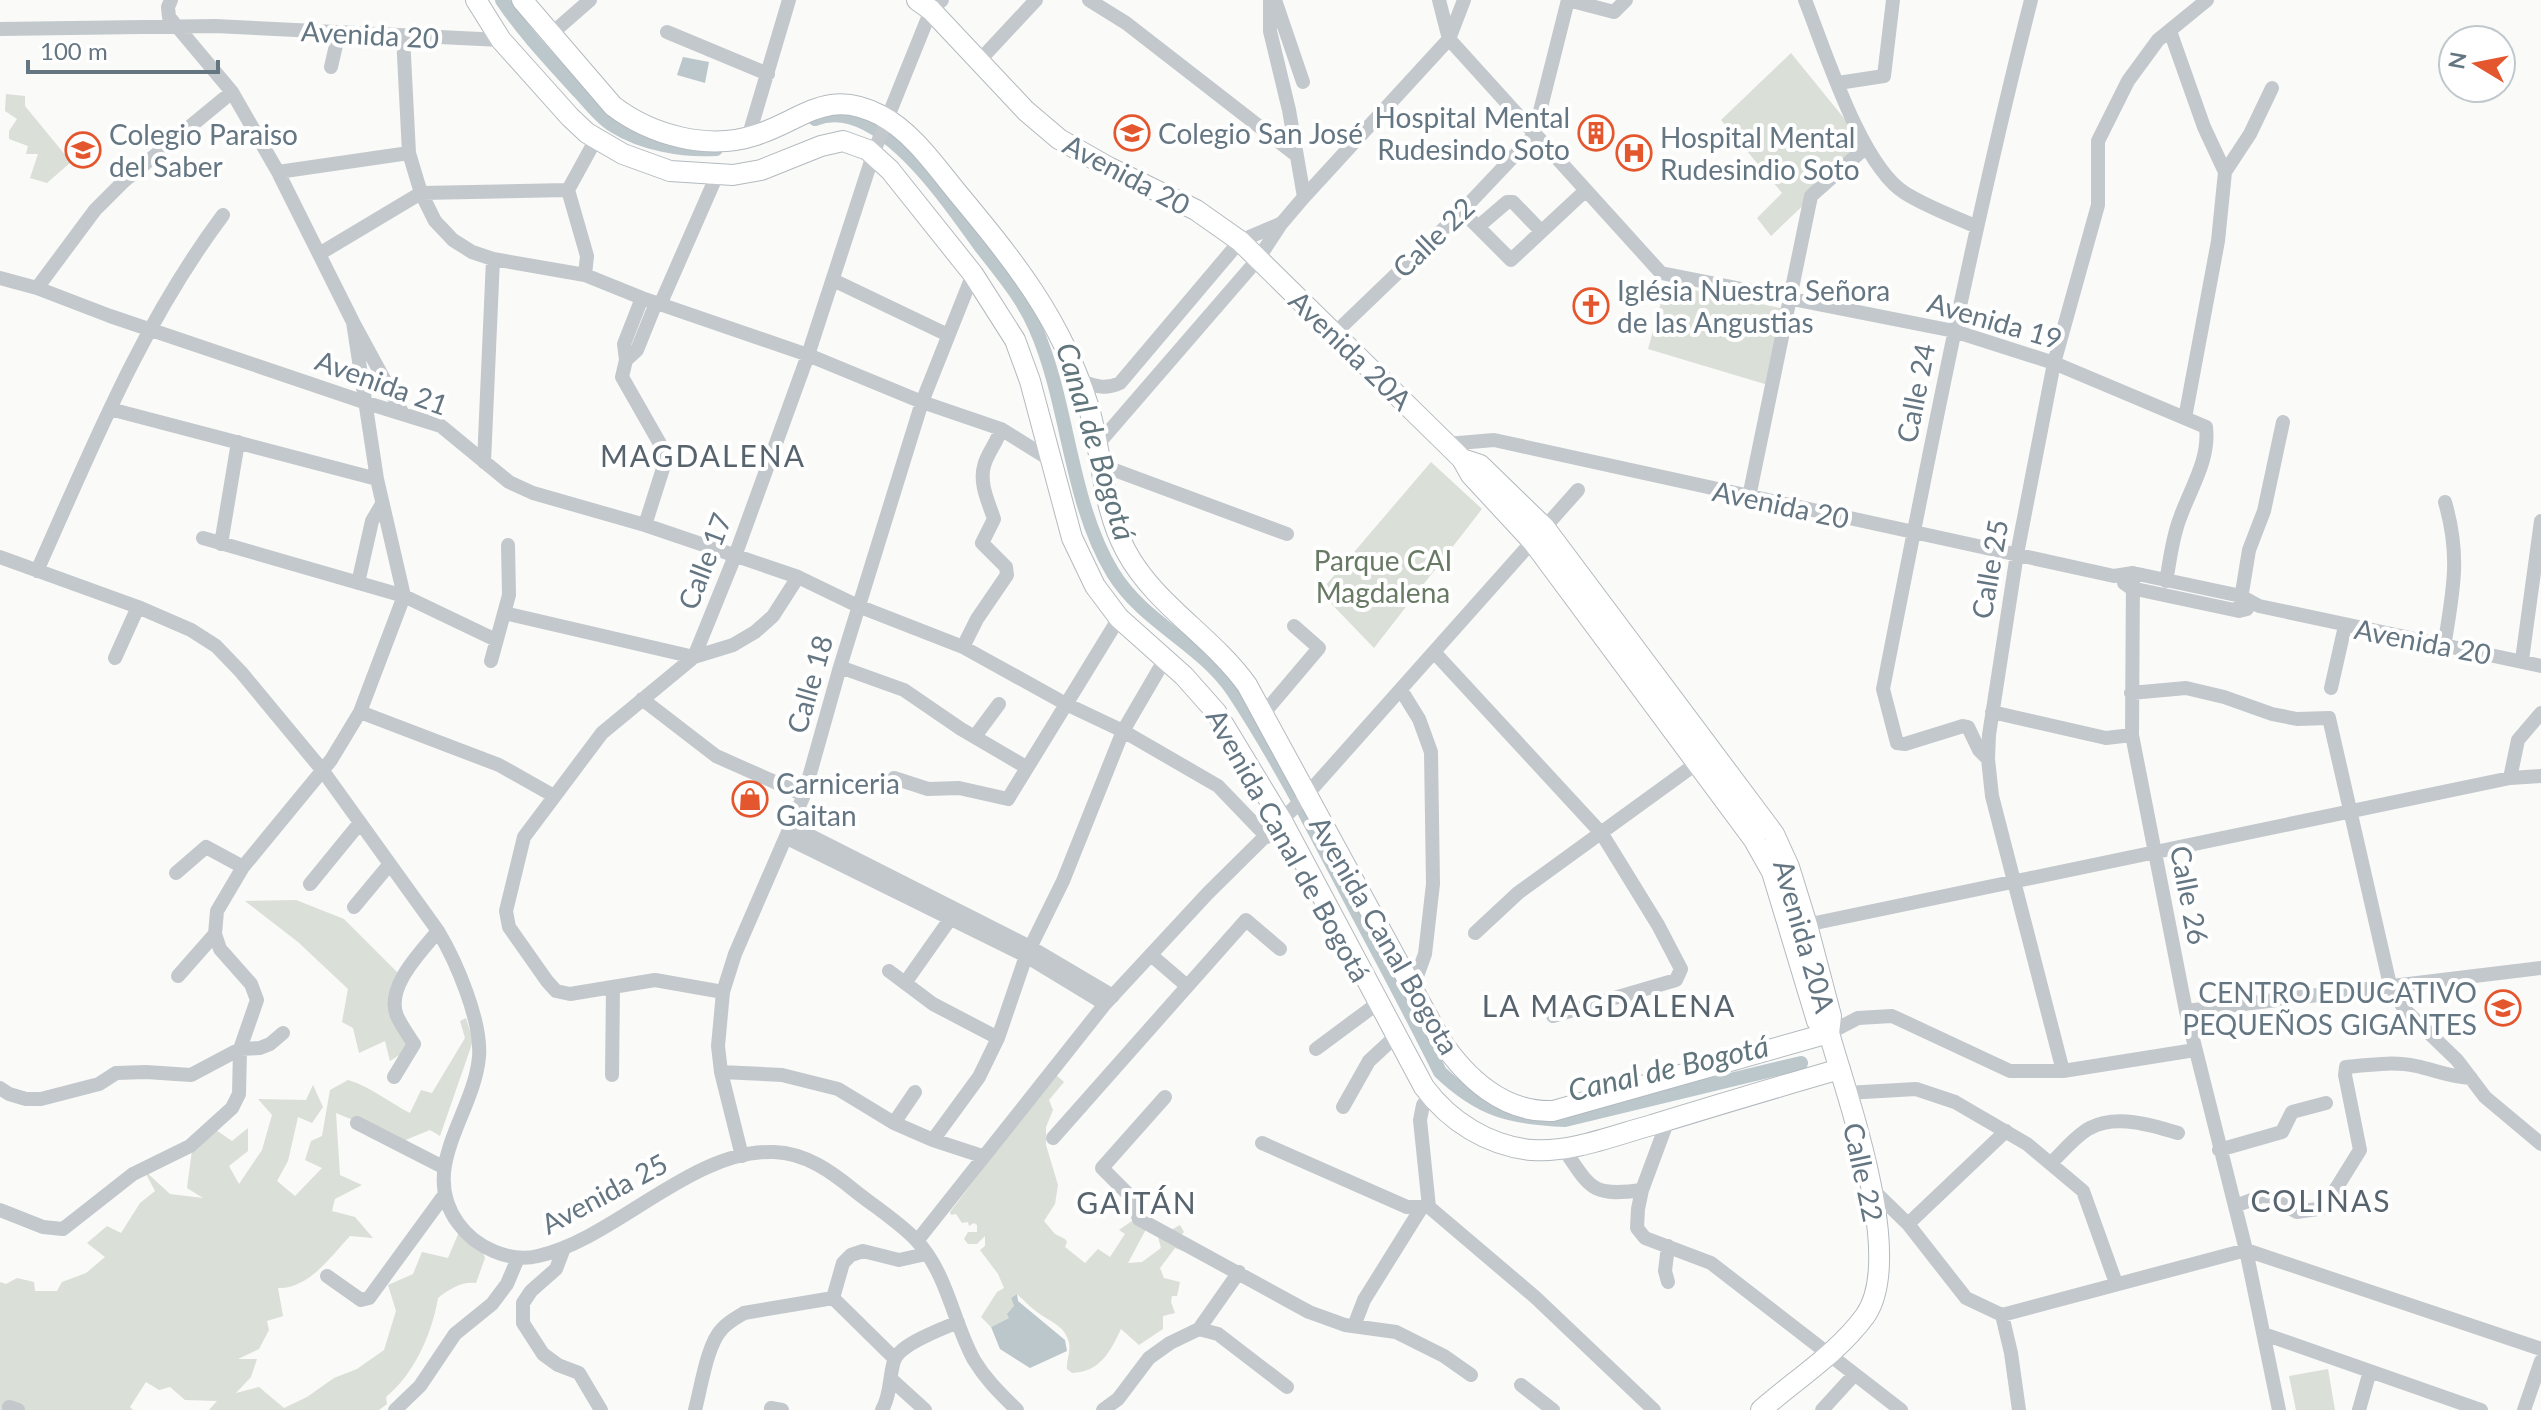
<svg xmlns="http://www.w3.org/2000/svg" width="2541" height="1410" font-family="Lato,sans-serif">
	<style>
		.green { fill: #dadfd7 }
		.water { fill: #bbc7cb }
		.lines { fill: none; stroke-linecap: round; stroke-linejoin: round }
		.canal { stroke: #bbc7cb; stroke-width: 14 }
		.secondary-casing { stroke: #b3babf; stroke-width: 22 }
		.minor { stroke: #c3c8cc; stroke-width: 14 }
		.secondary { stroke: #fff; stroke-width: 20 }
		.labels { text-anchor: middle; dominant-baseline: central; stroke-width: 8; stroke-linejoin: round; paint-order: stroke }
		.street-label { font-size: 28px; fill: #657683; stroke: #fff }
		.poi-label { font-size: 28px; fill: #657683; stroke: #fff; text-anchor: start }
		.park-label { font-size: 28px; fill: #687a64; stroke: #fff }
		.water-label { font-size: 30px; font-style: italic; fill: #60757c; stroke: #fff }
		.neighbourhood-label { font-size: 30px; letter-spacing: 2px; fill: #57646e; stroke: #fff }
	</style>
	<rect width="100%" height="100%" fill="#fafaf8"/>
	<path class="green" d="M1791,53L1869,149L1812,197L1771,236L1757,218L1782,193L1721,120Z
		M6,94L25,96V106L71,162L47,183L30,178L38,154H26L28,146L9,139V131L17,119L5,111Z
		M1666,284L1785,309L1768,385L1648,349Z
		M1431,462L1482,509L1374,648L1320,592Z
		M296,900L344,919L401,976L389,1008L412,1047L390,1061L385,1041L359,1053L353,1028L342,1022L348,989L298,942L245,901Z
		M466,1018L473,1041L440,1136L430,1130L403,1141L336,1113L340,1175L362,1185L335,1199L332,1211L355,1217L373,1238L350,1236C331,1256 309,1289 278,1288L283,1316L267,1321L269,1330L259,1349L238,1359H257L251,1377L236,1393L259,1387L284,1408L307,1397L334,1378L357,1369L384,1350L396,1311L388,1285L413,1274L422,1252L448,1258L459,1232L480,1243L485,1258L476,1283C462,1281 449,1289 438,1298C432,1334 414,1374 386,1397L387,1404L379,1410H209L217,1401L185,1400L170,1387L159,1390L146,1382L130,1407L133,1410H0V1282L6,1284L17,1278L34,1282L35,1291H57L62,1282L86,1273L105,1257L87,1243L107,1226L121,1233L140,1203L155,1191L144,1170L170,1194L203,1198L187,1188L192,1150L216,1130L232,1141L248,1128V1151L229,1166L239,1184L262,1150L272,1115L258,1099L306,1100L313,1085L323,1107L312,1123L298,1117L288,1161L277,1181L295,1196L322,1168L305,1160L311,1141L322,1136L330,1090L348,1080C370,1086 388,1102 410,1113L421,1090L432,1093L465,1038L460,1021Z
		M1055,1074L1064,1082L1049,1100L1053,1110L1046,1127V1145L1058,1185L1055,1204L1044,1221L1055,1234L1065,1239L1067,1242L1065,1247L1085,1263L1098,1249L1110,1257L1125,1234L1119,1230L1136,1218L1145,1224V1231L1128,1263L1142,1262L1161,1248L1158,1237L1180,1225L1184,1232L1178,1239L1188,1253L1175,1248L1160,1268L1164,1278L1180,1282L1177,1296H1172L1171,1302L1175,1313L1163,1316V1329L1139,1345L1121,1329C1110,1352 1100,1372 1072,1373L1067,1369C1066,1360 1071,1352 1069,1343C1065,1325 1050,1322 1037,1312C1030,1307 1024,1300 1017,1294L1011,1298L1014,1306L1009,1318L991,1327L981,1317L997,1292L1004,1288L998,1274L980,1250L985,1246V1236L977,1244H968L964,1239L968,1232H977V1225L974,1223L969,1226L968,1222L962,1223L956,1214L951,1215L950,1212Z
		M2328,1369L2335,1410H2296L2289,1376Z"/>
	<path class="water" d="M683,57L709,62L705,83L677,75Z
		M1017,1294L1018,1301L1065,1340L1067,1351L1030,1368L1000,1349L991,1327L1009,1318L1007,1314L1014,1306L1011,1298Z"/>
	<g class="lines">
		<path class="canal" d="M502,0C524,33 551,61 578,91C589,102 600,118 614,126C643,144 682,151 716,149
			M815,119C878,93 950,205 981,247C1001,273 1022,297 1035,327C1069,403 1069,501 1113,573C1144,623 1200,643 1233,691C1276,756 1312,826 1348,895C1379,954 1411,1013 1440,1072C1480,1110 1510,1118 1565,1120L1801,1063"/>
		<defs>
			<path id="secondary" d="M476,0L501,40L570,117L587,133L623,154L670,171L733,175L761,170L821,146L843,141L868,150L890,170L973,274L1015,340L1030,381L1072,538L1095,586L1119,618L1184,676L1216,712L1282,821L1424,1087C1450,1122 1489,1146 1532,1150C1571,1153 1615,1135 1652,1125C1714,1106 1777,1087 1840,1069
				M522,0L613,106C651,135 708,151 756,135C803,120 827,87 880,115C911,131 934,164 956,191C1014,261 1060,317 1088,405C1103,454 1101,505 1126,551C1154,604 1212,636 1247,685L1440,1039C1466,1078 1504,1113 1553,1111L1829,1033
				M917,0L931,10L1026,111L1059,139L1108,167L1196,210L1240,241L1462,459L1471,475L1533,542L1754,840L1772,872L1817,1021L1829,1033
				M1462,459L1480,465L1545,528L1774,834L1789,867L1807,925L1831,1016L1829,1033C1847,1097 1906,1258 1865,1316C1838,1353 1795,1380 1761,1410"/>
		</defs>
		<use href="#secondary" class="secondary-casing"/>
		<path class="minor" d="M171,0L168,7L169,17L232,92L278,172L353,322L403,414
			M1089,0L1126,23L1296,155
			M1270,0V31L1289,110L1304,197
			M1275,0L1303,82
			M1439,0L1449,39L1661,273L1954,331L2054,363L2206,427C2210,460 2190,489 2180,518C2172,538 2170,561 2166,581
			M1805,0C1825,50 1861,166 1905,193C1927,207 1953,216 1977,227
			M0,29L215,26L501,40
			M2170,31L2204,127L2225,172L2218,241L2185,418
			M667,32L768,74
			M550,35L590,0
			M403,36L409,153L421,193L435,221L453,240L472,252L493,259L585,275L642,298L808,355L922,402L1001,429L1049,459
			M980,60L1036,0
			M331,67L339,32
			M1838,83L1884,76L1893,0
			M748,138L789,0
			M278,172L409,153
			M2225,172L2250,134L2272,88
			M568,190L587,256L585,275
			M568,190L596,139
			M1462,211L1511,260L1585,191
			M1479,226L1507,202H1513L1541,231
			M319,254L421,193L568,190
			M0,278L37,288L110,316L367,403L441,426L509,482L533,493L645,525L798,577L858,606L963,647L1066,704L1123,731L1218,786L1267,837
			M833,280L948,335
			M37,288L95,210L124,181L232,92
			M642,298L624,344L626,360L622,377L667,456L645,525
			M660,305L717,175
			M1334,334L1462,211L1534,135L1568,0L1614,12L1626,0
			M626,360L637,350L656,303
			M1080,381C1095,386 1105,390 1120,383L1240,241L1280,224
			M110,409L377,479
			M1098,444L1258,259L1281,224L1304,197L1449,39L1464,0
			M1447,444L1494,440L2114,576L2133,573L2241,596L2259,606L2541,666
			M484,462L493,259
			M1101,465L1287,534
			M1749,497L1811,196L1865,148
			M203,538L404,596L496,640
			M221,544L238,442
			M0,557L138,607L191,630L216,646L241,672L323,771L438,931C456,961 482,1021 479,1057C474,1114 418,1168 458,1223C475,1247 509,1263 538,1256C615,1239 692,1149 774,1152C806,1153 832,1172 855,1191C875,1207 899,1222 916,1240C947,1272 953,1322 974,1360C986,1380 1001,1394 1017,1410
			M37,571C92,448 142,323 223,215
			M2133,573L2132,735L2186,1011L2246,1250L2279,1410
			M358,583L372,521L382,504
			M2124,583L2131,588L2239,611L2247,609
			M2239,611L2249,550L2264,511L2283,422
			M504,613L694,657L733,645L755,632L773,616L798,577
			M963,647L977,619L1007,575L1006,567L982,543L994,519C989,503 979,484 984,466C987,453 997,443 1001,429
			M2444,647C2453,591 2461,557 2445,502
			M1434,652L1602,834L1658,925L1681,969L1676,980L1553,1016
			M115,658L138,607
			M2522,660L2541,521
			M491,661L509,595L508,545
			M840,667L904,690L961,729L1026,767
			M2331,688L2345,626
			M1401,690L1419,719L1431,752L1433,884L1425,954L1413,987
			M2131,693L2186,688L2224,697L2272,714L2297,719L2329,718L2390,985L2404,1009L2457,1060L2485,1097L2541,1144
			M642,699L716,756L804,795
			M360,712L499,765L554,796
			M1992,712L2106,738L2132,735
			M1264,713L1319,648L1294,626
			M976,735L999,704
			M1988,759L1979,750L1968,727L1963,726L1905,744L1897,743L1883,689C1928,458 1973,228 2031,0
			M894,778L928,789L959,788L1008,799L1119,618
			M2510,778L2518,740L2541,713
			M791,826L1030,947L1113,996
			M787,838L1026,956L1105,1004
			M176,873L206,847L243,867
			M310,884L359,824
			M354,907L389,865
			M1801,926L2510,778L2541,776
			M1475,933L1518,893L1704,758
			M1151,955L1187,986
			M889,971L933,1004L998,1038
			M178,976L215,934
			M905,983L953,915
			M723,992L655,980L570,994L556,991L547,981L509,927L506,911L524,837L602,733L694,657L735,556L808,355L875,149L931,10L942,0
			M2186,1011L2541,968
			M1829,1033L1858,1018L1892,1016L2010,1071H2063L2195,1050
			M1316,1049L1378,1003
			M2063,1071L1992,796L1988,759L1989,735L2017,554L2054,363L2098,205V141L2128,81L2158,40L2207,0
			M721,1072L782,1075L838,1089L894,1123L933,1140L982,1156
			M612,1075L613,987
			M394,1077L414,1044C408,1035 401,1025 397,1016C385,987 421,952 438,931
			M0,1088L9,1094L26,1099H41L99,1084L116,1073L146,1072L191,1075L240,1049L260,1048L270,1044L283,1033
			M1846,1093L1916,1089L1955,1102L2027,1144L2083,1191L2116,1283
			M1430,1095L1423,1105L1420,1120L1429,1207L1535,1297L1654,1410
			M1165,1097L1102,1168L1132,1198L1139,1219L1309,1312L1345,1325L1396,1332L1444,1356L1471,1375
			M1343,1107L1369,1061L1396,1036
			M1668,1120L1642,1190L1638,1209L1637,1228L1645,1238L1711,1263L1901,1410
			M357,1123L443,1167
			M894,1123L915,1092
			M1053,1138L1246,920L1280,949
			M933,1140L979,1077L998,1038L1026,956L1063,881L1123,731L1165,659
			M1262,1143L1407,1207H1429
			M1563,1148C1591,1188 1590,1197 1642,1190
			M2219,1150L2282,1132L2292,1112L2326,1103
			M742,1156L721,1072L718,1046L723,992L735,954L804,795L840,667L922,402L973,274
			M2051,1163C2063,1152 2076,1135 2090,1128C2116,1114 2152,1125 2178,1133
			M1874,1191L1908,1224L1966,1298L2002,1315
			M2235,1206L2265,1195L2297,1212L2324,1208L2360,1150L2345,1075L2346,1067C2369,1065 2393,1061 2416,1066C2435,1070 2451,1077 2471,1078
			M0,1210L43,1227L63,1229L133,1174L190,1146L232,1108L239,1094L240,1049L257,1000L251,984L220,949L215,934L217,911L243,867L331,760L360,712L404,596L377,479L353,322
			M1908,1224L2006,1131
			M917,1241L1105,1004L1208,893L1302,800L1578,490
			M564,1248L556,1269L531,1291L523,1303V1323L543,1354L558,1365L579,1373L601,1410
			M327,1276L361,1300L369,1298L445,1194
			M1668,1282L1665,1271L1668,1246
			M833,1298L894,1358
			M2002,1315L2246,1250L2541,1349
			M2002,1315L2011,1353L2019,1410
			M1354,1326L1364,1300L1422,1207
			M1199,1329L1218,1334L1287,1387
			M2264,1334L2481,1410
			M892,1380L925,1410
			M1521,1385L1553,1410
			M9,1407L18,1410
			M771,1408L782,1410
			M395,1410L420,1386L455,1334L492,1304L507,1284L518,1258
			M695,1410C701,1388 707,1344 722,1329C728,1322 736,1318 744,1313L833,1298L843,1263L851,1255L863,1251L899,1260L926,1254
			M882,1410C891,1394 889,1377 894,1361C899,1344 942,1329 958,1322
			M1103,1410L1118,1399L1149,1358L1170,1343L1199,1329L1239,1272
			M1822,1410L1854,1375
			M2359,1410L2370,1371
			M2524,1410L2541,1361"/>
		<use href="#secondary" class="secondary"/>
	</g>
	<defs>
		<symbol id="school-ring" viewBox="-11 -11 22 22"><circle r="9.5" fill="#fff" stroke="#e4572e" stroke-width="1.5"/><path d="M0-5L7-2L0 1L-7-2ZM-4 1L0 2.5L4 1V4Q0 6-4 4Z" fill="#e4572e"/></symbol>
		<symbol id="building-ring" viewBox="-11 -11 22 22"><circle r="9.5" fill="#fff" stroke="#e4572e" stroke-width="1.5"/><path d="M-4-6H4V6H1V3H-1V6H-4ZM-2.5-4.3h1.7v1.8h-1.7ZM.8-4.3h1.7v1.8H.8ZM-2.5-1h1.7V.8h-1.7ZM.8-1h1.7V.8H.8Z" fill="#e4572e"/></symbol>
		<symbol id="hospital-ring" viewBox="-11 -11 22 22"><circle r="9.5" fill="#fff" stroke="#e4572e" stroke-width="1.5"/><path d="M-5-5h3v3.5h4V-5h3V5h-3V1.5h-4V5h-3Z" fill="#e4572e"/></symbol>
		<symbol id="church-ring" viewBox="-11 -11 22 22"><circle r="9.5" fill="#fff" stroke="#e4572e" stroke-width="1.5"/><path d="M-1.2-6h2.4v3.5h3.3v2.4h-3.3V6h-2.4V-.1h-3.3v-2.4h3.3Z" fill="#e4572e"/></symbol>
		<symbol id="shop-ring" viewBox="-11 -11 22 22"><circle r="9.5" fill="#fff" stroke="#e4572e" stroke-width="1.5"/><path d="M-5-2.5h2.3a2.7 3.5 0 0 1 5.4 0H5L5.5 6h-11ZM-1.5-2.5h3a1.5 2.3 0 0 0-3 0Z" fill="#e4572e"/></symbol>
	</defs>
	<g fill-rule="evenodd">
		<use href="#school-ring" x="1112" y="113" width="40" height="40"/>
		<use href="#building-ring" x="1576" y="113" width="40" height="40"/>
		<use href="#school-ring" x="63" y="130" width="40" height="40"/>
		<use href="#hospital-ring" x="1614" y="133" width="40" height="40"/>
		<use href="#church-ring" x="1571" y="286" width="40" height="40"/>
		<use href="#shop-ring" x="730" y="779" width="40" height="40"/>
		<use href="#school-ring" x="2483" y="988" width="40" height="40"/>
	</g>
	<g class="labels">
		<g class="street-label">
			<text transform="translate(370 34) rotate(3)">Avenida 20</text>
			<text transform="translate(1127 174) rotate(28)">Avenida 20</text>
			<text transform="translate(1433 237) rotate(-44)">Calle 22</text>
			<text transform="translate(1995 320) rotate(16)">Avenida 19</text>
			<text transform="translate(1351 350) rotate(44)">Avenida 20A</text>
			<text transform="translate(382 382) rotate(20)">Avenida 21</text>
			<text transform="translate(1915 393) rotate(-79)">Calle 24</text>
			<text transform="translate(1781 504) rotate(12)">Avenida 20</text>
			<text transform="translate(704 561) rotate(-69)">Calle 17</text>
			<text transform="translate(1989 569) rotate(-80)">Calle 25</text>
			<text transform="translate(2423 641) rotate(11)">Avenida 20</text>
			<text transform="translate(809 684) rotate(-74)">Calle 18</text>
			<text transform="translate(1289 845) rotate(61)">Avenida Canal de Bogotá</text>
			<text transform="translate(2190 895) rotate(79)">Calle 26</text>
			<text transform="translate(1385 935) rotate(60)">Avenida Canal Bogota</text>
			<text transform="translate(1805 936) rotate(74)">Avenida 20A</text>
			<text transform="translate(1864 1172) rotate(78)">Calle 22</text>
			<text transform="translate(604 1193) rotate(-28)">Avenida 25</text>
		</g>
		<g class="poi-label">
			<text x="1570" y="117" text-anchor="end">Hospital Mental<tspan x="1570" dy="32">Rudesindo Soto</tspan></text>
			<text x="1158" y="133">Colegio San José</text>
			<text x="109" y="134">Colegio Paraiso<tspan x="109" dy="32">del Saber</tspan></text>
			<text x="1660" y="137">Hospital Mental<tspan x="1660" dy="32">Rudesindio Soto</tspan></text>
			<text x="1617" y="290">Iglésia Nuestra Señora<tspan x="1617" dy="32">de las Angustias</tspan></text>
			<text x="776" y="783">Carniceria<tspan x="776" dy="32">Gaitan</tspan></text>
			<text x="2477" y="992" text-anchor="end">CENTRO EDUCATIVO<tspan x="2477" dy="32">PEQUEÑOS GIGANTES</tspan></text>
		</g>
		<g class="park-label">
			<text x="1383" y="560">Parque CAI<tspan x="1383" dy="32">Magdalena</tspan></text>
		</g>
		<g class="water-label">
			<text transform="translate(1097 441) rotate(73)">Canal de Bogotá</text>
			<text transform="translate(1668 1067) rotate(-13)">Canal de Bogotá</text>
		</g>
		<g class="neighbourhood-label">
			<text x="703" y="455">MAGDALENA</text>
			<text x="1609" y="1005">LA MAGDALENA</text>
			<text x="2321" y="1200">COLINAS</text>
			<text x="1137" y="1202">GAITÁN</text>
		</g>
	</g>
	<g transform="translate(2477 64) rotate(280)"><circle r="38" fill="#ffffff" stroke="#c1c8cd" stroke-width="2"/>
	<path d="M0-6L14 30L0 20L-14 30Z" fill="#e4572e"/>
	<text y="-12" font-size="22" font-weight="bold" text-anchor="middle" fill="#657683">N</text>
	</g>
	<path d="M28 60v12h190v-12" fill="none" stroke="#657683" stroke-width="4"/>
	<text x="40" y="60" font-size="24" fill="#657683" stroke="#ffffff" stroke-width="6" paint-order="stroke">100 m</text>
</svg>
